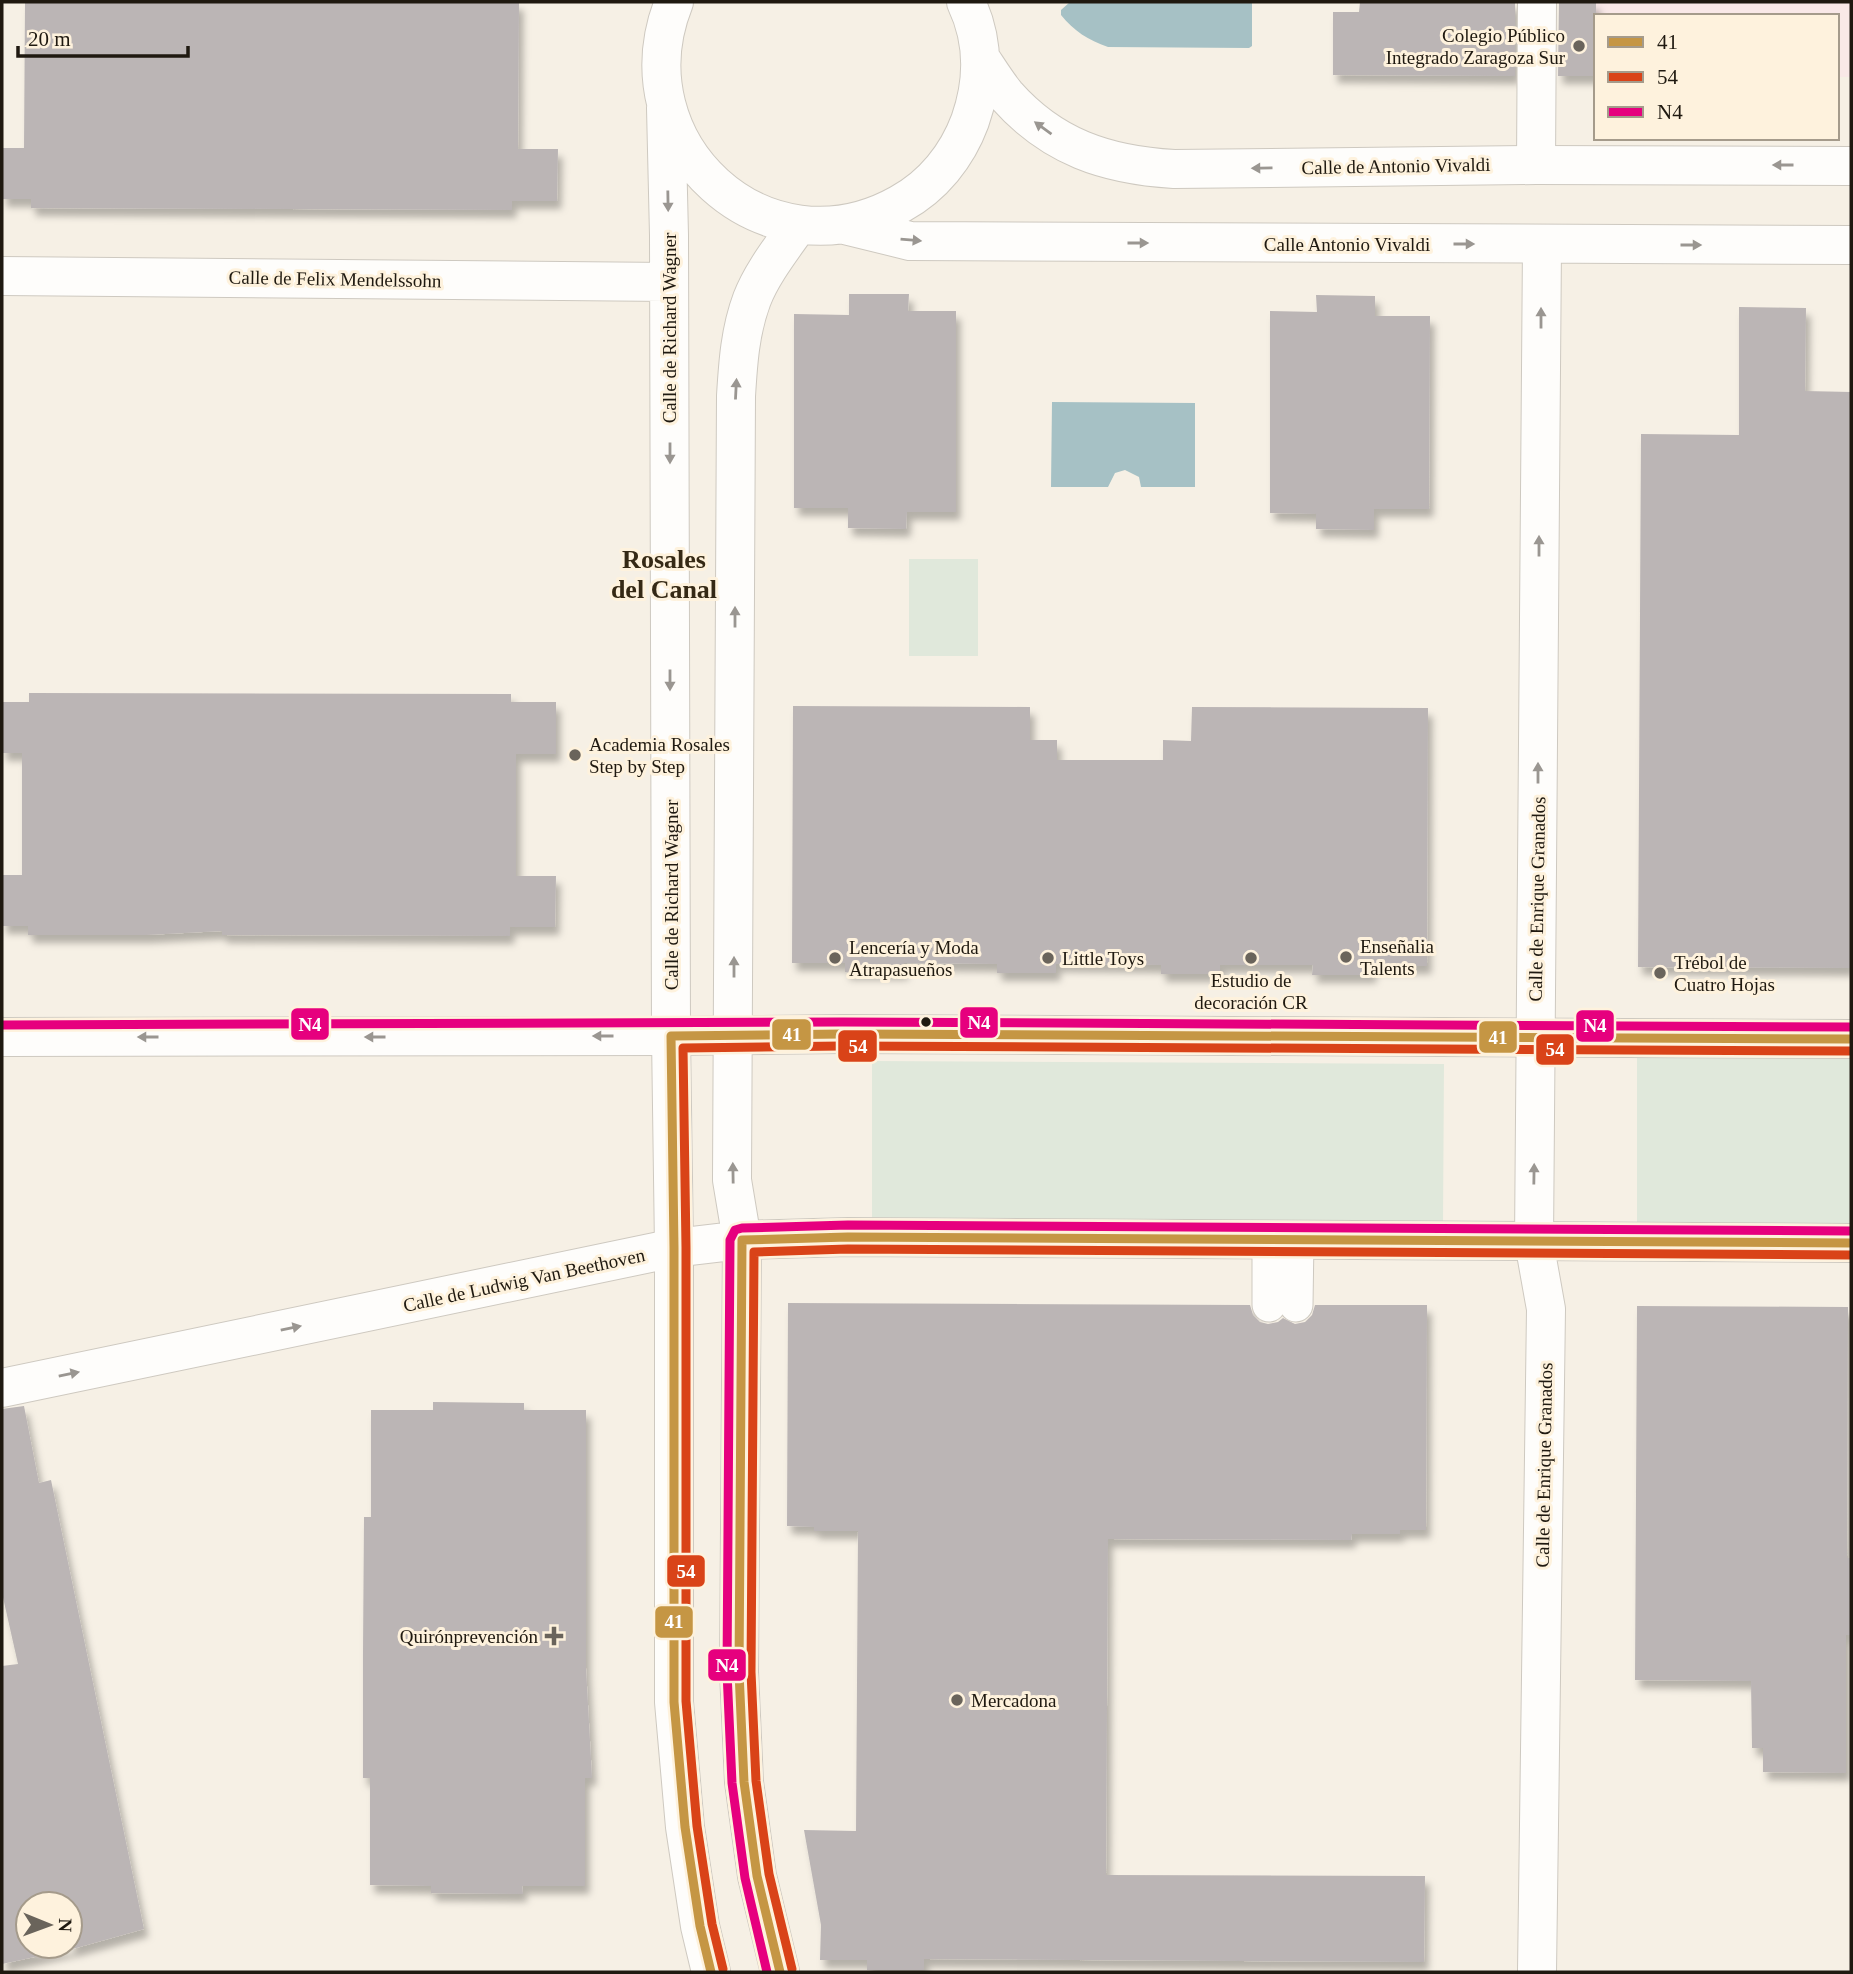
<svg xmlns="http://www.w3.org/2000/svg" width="1853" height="1974" font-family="'Times New Roman',serif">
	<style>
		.education { fill: #f9e8e7 }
		.green { fill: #e0e8db }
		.water { fill: #a6c1c5 }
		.building { fill: #bbb5b5; fill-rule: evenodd; filter: url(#shadow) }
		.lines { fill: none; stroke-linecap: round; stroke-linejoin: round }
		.service-casing { stroke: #cec9c0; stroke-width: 35 }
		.pedestrian-casing { stroke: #cec9c0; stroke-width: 40 }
		.minor-casing { stroke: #cec9c0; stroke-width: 40 }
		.tertiary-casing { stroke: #cec9c0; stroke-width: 40 }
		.service { stroke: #fefdfb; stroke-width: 33 }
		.pedestrian { stroke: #fefdfb; stroke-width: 38 }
		.minor { stroke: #fefdfb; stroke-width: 38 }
		.tertiary { stroke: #fefdfb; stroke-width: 38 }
		.bus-1-casing { stroke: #fef2dd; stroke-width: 14 }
		.bus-2-casing { stroke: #fef2dd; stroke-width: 14 }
		.bus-3-casing { stroke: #fef2dd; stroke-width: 14 }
		.bus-1 { stroke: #c59644; stroke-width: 9 }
		.bus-2 { stroke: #d94318; stroke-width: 9 }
		.bus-3 { stroke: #e6007e; stroke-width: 9 }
		.oneway { fill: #9a9691 }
		.poi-dot { fill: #6a645b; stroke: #fef2dd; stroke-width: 2.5 }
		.bus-dot { fill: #1f1910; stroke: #fef2dd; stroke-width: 2.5 }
		.labels { text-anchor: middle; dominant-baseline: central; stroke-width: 6; stroke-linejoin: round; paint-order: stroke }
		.poi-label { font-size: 19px; fill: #1f1910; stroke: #fef2dd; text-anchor: start }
		.street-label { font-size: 19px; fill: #1f1910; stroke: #fef2dd }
		.district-label { font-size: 26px; font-weight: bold; fill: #352915; stroke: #fef2dd }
		.line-badge { stroke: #fef2dd; stroke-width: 2.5 }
		.badge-label { font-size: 19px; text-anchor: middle; font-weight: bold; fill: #fff }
	</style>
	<defs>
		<filter id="shadow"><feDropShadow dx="4.5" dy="8" stdDeviation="3.5" flood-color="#0004"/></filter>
	</defs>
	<rect width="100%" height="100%" fill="#f6f0e5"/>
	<path class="education" d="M1562,2H1851V77H1837V16H1596L1561,76Z"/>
	<path class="green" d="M909,559H978V656H909Z
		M1637,1057H1851V1224H1637Z
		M872,1061L1444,1064L1443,1225L872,1223Z"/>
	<path class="water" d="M1070,2H1252V46L1249,48L1108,47C1088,40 1074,31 1061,15V10Z
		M1052,402L1195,403V487H1141L1139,477L1125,470L1115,473L1108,487H1051Z"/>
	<path class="building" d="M25,2H519L518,149H558L557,201H512V210L31,208V199H2V148H24Z
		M1360,2H1515V76L1333,75V12H1359Z
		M1559,2H1596V76H1558Z
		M849,294H909L908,311H956V512H907L906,529L848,528V508H794V314L849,315Z
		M1316,295L1375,296V316H1430L1429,509H1374V530L1316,529V514L1270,513V311L1317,312Z
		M1739,307L1806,308L1805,391L1851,392L1850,968L1638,967L1641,434L1739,435Z
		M29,693L511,694V702H556V754H516V876H556L555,927H510V936L222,935V931L146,935H28V926H2V875H22V753H2V702H29Z
		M793,706L1030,707V740H1057V760H1163V740L1191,741L1192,707L1428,708L1427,966H1372V975H1312L1313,965H1220V974H1161V965L1056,964V973H997V964L904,963V972H845V963H792Z
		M788,1303L1250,1305L1253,1315L1260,1322L1268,1324L1278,1322L1283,1318L1295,1324L1305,1322L1312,1315L1315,1305H1427L1426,1530H1400V1534H1352L1351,1540L1108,1539L1106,1875L1425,1876L1424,1962L924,1959V1970H867V1960H820L821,1925L804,1830L856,1831L858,1531H814V1527L787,1526Z
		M1637,1306L1848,1307L1847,1558H1851V1635H1846V1773L1763,1772V1748H1752L1751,1681L1635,1680Z
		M433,1402L524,1403V1410H586V1668L592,1778H585V1886H522L523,1894L431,1893V1886L370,1885V1778H363V1652L364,1517H371V1410H433Z
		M24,1406L39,1483L51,1480L144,1929L76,1948L2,1964V1666L18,1664L2,1593V1409ZM28,1904H70V1946H28Z"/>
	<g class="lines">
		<defs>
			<path id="service" d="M1269,1305V1241
				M1296,1305L1297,1240"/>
			<path id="pedestrian" d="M1536,165L1537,2
				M1534,1242L1546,1309L1537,1972"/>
			<path id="minor" d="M674,2C617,144 765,280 900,204C933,186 957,156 970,121C984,81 984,40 966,2
				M981,59C989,71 997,84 1006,95C1052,147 1106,165 1174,169L1536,165L1851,166
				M845,225L910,241L1851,245
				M2,276L669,282
				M2,1037L671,1036L669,235L666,108
				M1534,1242L1542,245
				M2,1388L674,1248L742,1240L732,1180L736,396C738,363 740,331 752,299C762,273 782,248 798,225"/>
			<path id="tertiary" d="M711,1972L700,1926L685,1827L674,1702V1248L671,1036L842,1034L1851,1039
				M780,1972L757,1876L744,1782L739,1672L742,1240L848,1237L1851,1243"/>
		</defs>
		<use href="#service" class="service-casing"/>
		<use href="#pedestrian" class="pedestrian-casing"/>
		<use href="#minor" class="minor-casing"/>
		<use href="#tertiary" class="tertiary-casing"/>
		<use href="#service" class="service"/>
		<use href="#pedestrian" class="pedestrian"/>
		<use href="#minor" class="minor"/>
		<use href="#tertiary" class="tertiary"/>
		<defs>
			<path id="bus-1" d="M711,1972L700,1926L685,1827L674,1702V1248L671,1036L842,1034L1851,1039
				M780,1972L757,1876L744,1782L739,1672L742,1240L848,1237L1851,1243"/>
			<path id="bus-2" d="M723,1969L712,1924L697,1826L686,1701V1248L683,1048L842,1046L1851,1051
				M792,1969L769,1874L756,1781L751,1672L754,1252L848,1249L1851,1255"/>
			<path id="bus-3" d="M2,1025L842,1022L1851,1027
				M767,1972L745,1878L732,1783L727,1672L730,1240L735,1230L742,1228L848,1225L1851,1231"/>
		</defs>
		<use href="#bus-1" class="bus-1-casing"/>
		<use href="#bus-2" class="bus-2-casing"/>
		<use href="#bus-3" class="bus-3-casing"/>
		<use href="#bus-1" class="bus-1"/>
		<use href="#bus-2" class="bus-2"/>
		<use href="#bus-3" class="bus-3"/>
	</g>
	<defs><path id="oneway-solid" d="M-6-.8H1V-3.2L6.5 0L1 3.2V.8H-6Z" transform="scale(1.75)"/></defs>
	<g class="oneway">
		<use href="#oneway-solid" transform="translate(1043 128) rotate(-144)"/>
		<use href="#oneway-solid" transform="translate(1783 165) rotate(-180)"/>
		<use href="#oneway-solid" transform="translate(1262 168) rotate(179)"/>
		<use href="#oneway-solid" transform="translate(668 201) rotate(89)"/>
		<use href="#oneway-solid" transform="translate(911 240) rotate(5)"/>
		<use href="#oneway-solid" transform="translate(1138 243)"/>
		<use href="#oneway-solid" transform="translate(1464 244)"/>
		<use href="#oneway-solid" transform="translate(1691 245)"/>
		<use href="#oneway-solid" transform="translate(1541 318) rotate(-90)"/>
		<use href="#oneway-solid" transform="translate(736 389) rotate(-87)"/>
		<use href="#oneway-solid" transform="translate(670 453) rotate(90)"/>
		<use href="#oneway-solid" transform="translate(1539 546) rotate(-90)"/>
		<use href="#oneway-solid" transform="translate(735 617) rotate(-90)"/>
		<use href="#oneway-solid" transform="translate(670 680) rotate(90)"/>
		<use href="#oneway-solid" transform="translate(1538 773) rotate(-90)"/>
		<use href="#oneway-solid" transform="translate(734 967) rotate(-90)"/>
		<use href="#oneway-solid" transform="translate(603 1036) rotate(180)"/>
		<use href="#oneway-solid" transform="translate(148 1037) rotate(180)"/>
		<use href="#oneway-solid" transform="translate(375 1037) rotate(180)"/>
		<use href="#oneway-solid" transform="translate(733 1173) rotate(-91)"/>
		<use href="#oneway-solid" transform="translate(1534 1174) rotate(-89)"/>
		<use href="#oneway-solid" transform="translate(291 1328) rotate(-12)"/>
		<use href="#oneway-solid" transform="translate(69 1374) rotate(-12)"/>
	</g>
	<g class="poi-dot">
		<circle cx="1579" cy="46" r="7"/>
		<circle cx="575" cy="755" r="7"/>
		<circle cx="1346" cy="957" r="7"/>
		<circle cx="835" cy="958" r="7"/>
		<circle cx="1048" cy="958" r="7"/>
		<circle cx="1251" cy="958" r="7"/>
		<circle cx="1660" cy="973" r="7"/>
		<path d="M550.5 1625.5h7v7h7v7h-7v7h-7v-7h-7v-7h7z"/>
		<circle cx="957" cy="1700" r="7"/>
	</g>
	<circle class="bus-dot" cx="926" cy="1022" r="6"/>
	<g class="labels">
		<g class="poi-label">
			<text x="1565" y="35" text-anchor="end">Colegio Público<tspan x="1565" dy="22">Integrado Zaragoza Sur</tspan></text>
			<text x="589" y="744">Academia Rosales<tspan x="589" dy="22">Step by Step</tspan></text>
			<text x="1360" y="946">Enseñalia<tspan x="1360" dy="22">Talents</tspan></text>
			<text x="849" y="947">Lencería y Moda<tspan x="849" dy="22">Atrapasueños</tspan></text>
			<text x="1062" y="958">Little Toys</text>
			<text x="1674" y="962">Trébol de<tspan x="1674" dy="22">Cuatro Hojas</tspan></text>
			<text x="1251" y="980" text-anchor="middle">Estudio de<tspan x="1251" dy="22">decoración CR</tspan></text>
			<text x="538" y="1636" text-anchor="end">Quirónprevención</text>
			<text x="971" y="1700">Mercadona</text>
		</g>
		<g class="street-label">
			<text transform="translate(1396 166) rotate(-1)">Calle de Antonio Vivaldi</text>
			<text x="1347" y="244">Calle Antonio Vivaldi</text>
			<text transform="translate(335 279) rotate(1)">Calle de Felix Mendelssohn</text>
			<text transform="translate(669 328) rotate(-90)">Calle de Richard Wagner</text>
			<text transform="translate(671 895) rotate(-90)">Calle de Richard Wagner</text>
			<text transform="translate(1537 899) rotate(-89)">Calle de Enrique Granados</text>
			<text transform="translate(524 1280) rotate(-12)">Calle de Ludwig Van Beethoven</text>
			<text transform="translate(1544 1465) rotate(-89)">Calle de Enrique Granados</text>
		</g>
		<g class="district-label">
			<text x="664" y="559">Rosales<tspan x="664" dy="30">del Canal</tspan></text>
		</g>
	</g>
	<g class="line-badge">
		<rect x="959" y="1006" width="40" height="33" rx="7" fill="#e6007e"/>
		<rect x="290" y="1007" width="40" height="34" rx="7" fill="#e6007e"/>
		<rect x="1575" y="1009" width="40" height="34" rx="7" fill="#e6007e"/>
		<rect x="771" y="1018" width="41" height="33" rx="7" fill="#c59644"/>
		<rect x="1478" y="1020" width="40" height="34" rx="7" fill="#c59644"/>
		<rect x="837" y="1029" width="41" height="34" rx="7" fill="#d94318"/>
		<rect x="1535" y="1033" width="40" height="33" rx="7" fill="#d94318"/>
		<rect x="666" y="1554" width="40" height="34" rx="7" fill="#d94318"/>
		<rect x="654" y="1605" width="40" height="34" rx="7" fill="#c59644"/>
		<rect x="707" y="1648" width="40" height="34" rx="7" fill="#e6007e"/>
	</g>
	<g class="badge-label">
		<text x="979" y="1029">N4</text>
		<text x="310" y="1031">N4</text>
		<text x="1595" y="1032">N4</text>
		<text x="792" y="1041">41</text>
		<text x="1498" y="1044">41</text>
		<text x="858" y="1053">54</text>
		<text x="1555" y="1056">54</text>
		<text x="686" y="1578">54</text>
		<text x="674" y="1628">41</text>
		<text x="727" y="1672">N4</text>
	</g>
	<rect width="1853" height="1974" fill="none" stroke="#1f1910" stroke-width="7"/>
	<rect x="1594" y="14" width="245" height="126" fill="#fef2dd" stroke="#a59b8b" stroke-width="2"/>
	<rect x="1608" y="37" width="35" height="10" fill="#c59644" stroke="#a59b8b" stroke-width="2"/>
	<text x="1657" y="49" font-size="21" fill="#1f1910">41</text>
	<rect x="1608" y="72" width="35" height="10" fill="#d94318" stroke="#a59b8b" stroke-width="2"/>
	<text x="1657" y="84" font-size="21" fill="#1f1910">54</text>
	<rect x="1608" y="107" width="35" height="10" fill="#e6007e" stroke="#a59b8b" stroke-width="2"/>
	<text x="1657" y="119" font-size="21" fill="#1f1910">N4</text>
	<g transform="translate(49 1925) rotate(91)"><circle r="33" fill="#fef2dd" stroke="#a59b8b" stroke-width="2"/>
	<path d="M0-5L12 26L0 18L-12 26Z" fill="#6a645b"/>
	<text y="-10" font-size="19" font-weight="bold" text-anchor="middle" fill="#1f1910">N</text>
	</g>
	<path d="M18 46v10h170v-10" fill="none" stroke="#1f1910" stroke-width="3.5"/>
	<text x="28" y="46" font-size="21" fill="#1f1910" stroke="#fef2dd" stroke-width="5" paint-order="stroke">20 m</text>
</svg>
